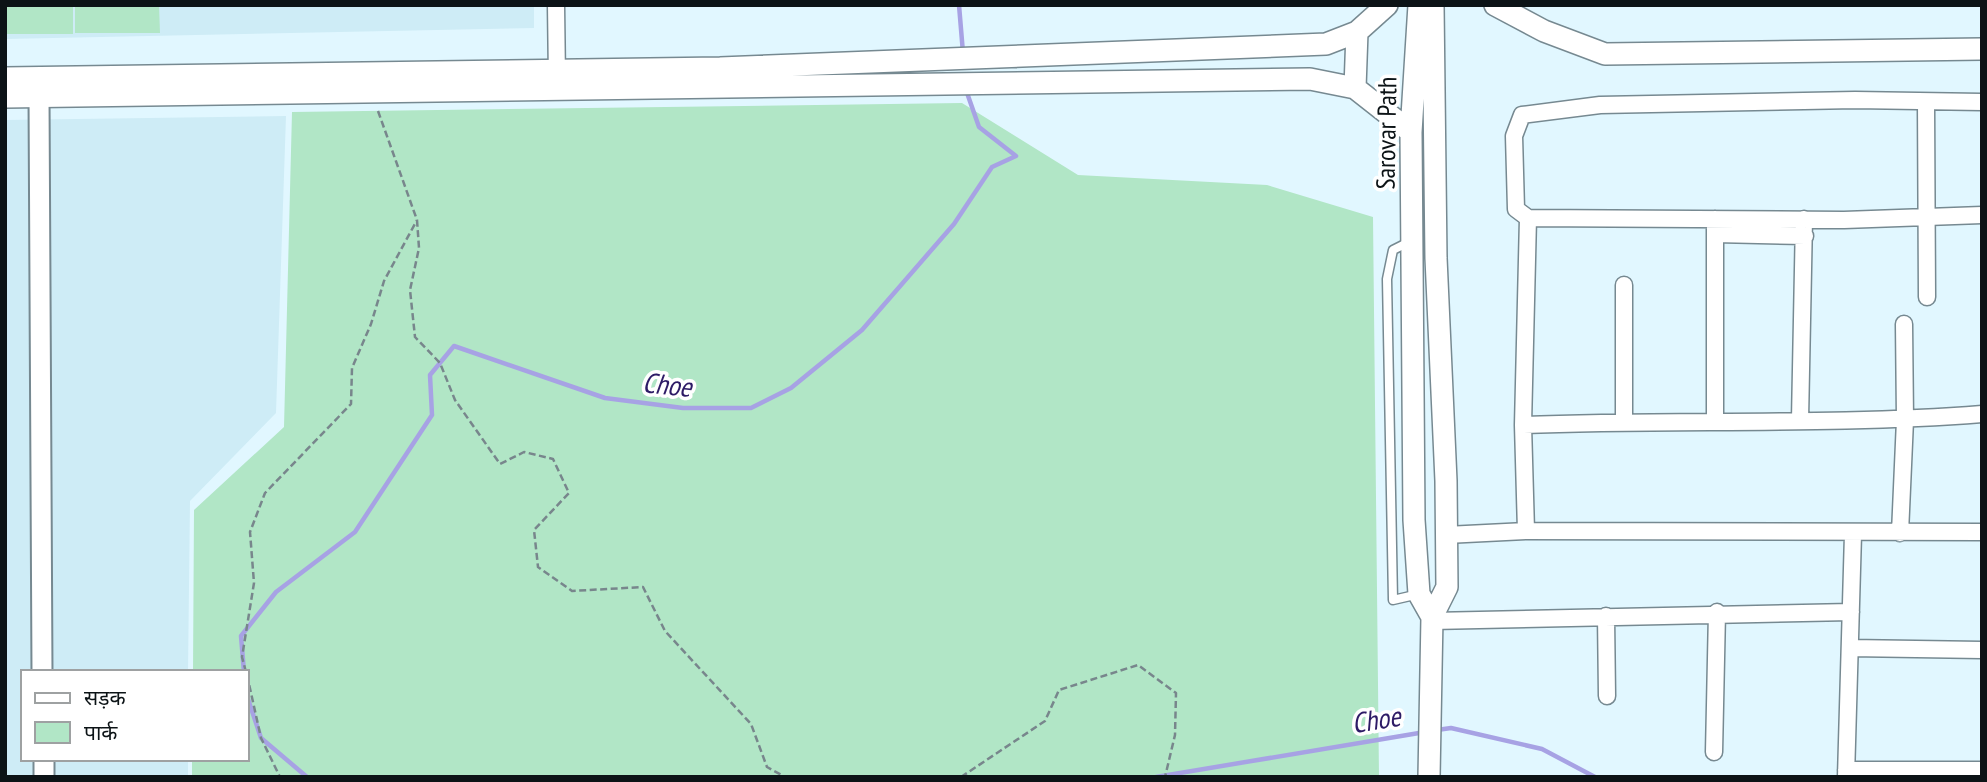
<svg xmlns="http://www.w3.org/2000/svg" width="1987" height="782" font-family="'PT Sans Narrow','Noto Sans Devanagari',sans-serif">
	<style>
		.built { fill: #ceecf6 }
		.green { fill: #b1e6c6 }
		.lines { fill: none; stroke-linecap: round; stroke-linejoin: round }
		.stream { stroke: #a7a2e4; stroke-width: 4.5 }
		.service-casing { stroke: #768991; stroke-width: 11 }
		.minor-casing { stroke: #768991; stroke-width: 19 }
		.tertiary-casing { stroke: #768991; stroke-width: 23 }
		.secondary-casing { stroke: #768991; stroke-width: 24 }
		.path { stroke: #78868c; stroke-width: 2.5; stroke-dasharray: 7 3.5; stroke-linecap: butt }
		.service { stroke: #fff; stroke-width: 8 }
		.minor { stroke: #fff; stroke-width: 16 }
		.tertiary { stroke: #fff; stroke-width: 19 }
		.secondary { stroke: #fff; stroke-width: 21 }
		.labels { text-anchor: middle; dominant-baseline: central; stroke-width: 7; stroke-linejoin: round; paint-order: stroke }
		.street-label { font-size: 26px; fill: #0c1316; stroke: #fff }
		.water-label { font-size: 28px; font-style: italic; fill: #2d1b66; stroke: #fff }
	</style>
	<rect width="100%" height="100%" fill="#e1f7ff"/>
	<path class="built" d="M5,5H534V28L5,39Z
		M286,116L276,413L190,501L188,672H23V759H188V777H5V120Z"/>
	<path class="green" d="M5,5H73V34H5Z
		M75,5H159L160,33H75Z
		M962,103L1078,175L1267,185L1373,217L1379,777H192V759H247V672H193L194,510L284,427L292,112Z"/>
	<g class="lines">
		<path class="stream" d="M959,5L963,53
			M244,672L241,636L276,592L355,532L432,415L430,375L454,346L605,398L683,408H751L791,388L862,330L954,224L992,167L1016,156L979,127L966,90
			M247,696L261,738L307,777
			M1437,730L1451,728L1542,749L1595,777
			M1156,777L1425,732"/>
		<defs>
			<path id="service" d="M1409,242L1393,250L1387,279L1393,600L1419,594"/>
			<path id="minor" d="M556,5L557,80
				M1926,102L1927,297
				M1982,102L1855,100L1600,105L1522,115L1514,136L1516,209L1528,218L1844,220L1982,215
				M1715,234L1805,236
				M1800,420L1804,219
				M1624,421V285
				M1715,422V219
				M1523,425C1676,419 1829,426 1982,414
				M1526,531L1523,425L1528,218
				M1900,533L1905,420L1904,324
				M1446,535L1526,531L1982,532
				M1606,616L1607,696
				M1432,621L1851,612
				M1850,648L1982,650
				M1714,752L1717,612
				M1846,770H1982
				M1846,777L1853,534"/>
			<path id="tertiary" d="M39,96L42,672
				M44,759V777"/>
			<path id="secondary" d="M1419,5L1411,132L1414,520L1419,594L1432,617
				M1495,5L1544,31L1605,54L1982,49
				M5,78L720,68L1326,44L1357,32L1387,5
				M1355,88L1357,32
				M5,97L1310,79L1355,88L1411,132
				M1429,777L1432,617L1447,587L1446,481L1436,258L1433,5"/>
		</defs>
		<use href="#service" class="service-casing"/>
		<use href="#minor" class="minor-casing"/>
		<use href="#tertiary" class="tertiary-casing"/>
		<use href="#secondary" class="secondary-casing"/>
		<path class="path" d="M378,111L417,220L419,248L410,290L415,337L440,363L455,400L500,464L524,452L553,459L569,493L534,530L538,567L572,591L643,587L665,631L751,724L767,767L785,777
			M246,672L242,657L254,583L250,532L265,493L351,404L352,368L371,324L384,281L417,220
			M247,675L261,738L280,777
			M961,777L1045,721L1059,690L1138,665L1176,693L1175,735L1165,777"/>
		<use href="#service" class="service"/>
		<use href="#minor" class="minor"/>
		<use href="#tertiary" class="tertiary"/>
		<use href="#secondary" class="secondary"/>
	</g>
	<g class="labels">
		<g class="street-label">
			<text transform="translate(1386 133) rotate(-89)">Sarovar Path</text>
		</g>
		<g class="water-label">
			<text transform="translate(667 384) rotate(6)">Choe</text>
			<text transform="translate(1376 719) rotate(-9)">Choe</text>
		</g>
	</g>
	<rect width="1987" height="782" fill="none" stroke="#0c1316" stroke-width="14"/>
	<rect x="21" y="670" width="228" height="91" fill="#ffffff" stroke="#9ea1a2" stroke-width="2"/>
	<rect x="35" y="693" width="35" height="10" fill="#ffffff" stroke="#9ea1a2" stroke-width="2"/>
	<text x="84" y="705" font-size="21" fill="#0c1316">सड़क</text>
	<rect x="35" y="722" width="35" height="21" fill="#b1e6c6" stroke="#9ea1a2" stroke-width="2"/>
	<text x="84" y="740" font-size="21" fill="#0c1316">पार्क</text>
</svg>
